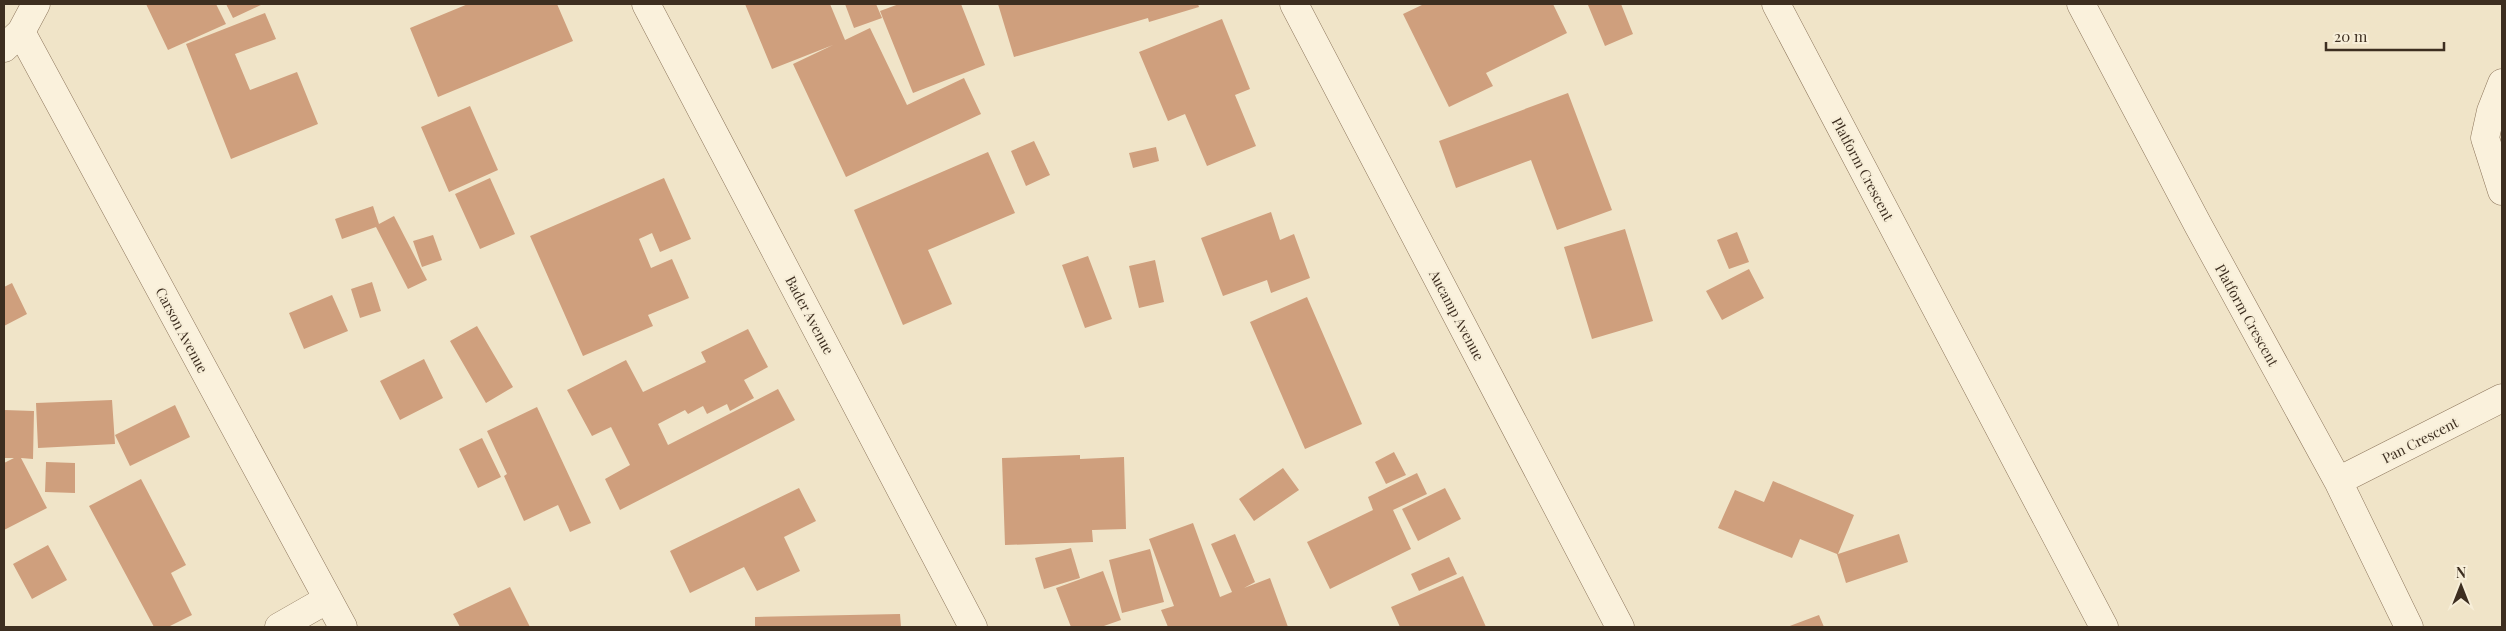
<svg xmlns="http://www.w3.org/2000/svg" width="2506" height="631" font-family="'Playfair Display',serif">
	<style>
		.building { fill: #cf9f7d }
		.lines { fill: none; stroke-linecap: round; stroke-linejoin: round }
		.street-casing { stroke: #8d765c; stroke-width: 29 }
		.street { stroke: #faf1dc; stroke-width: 28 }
		.labels { text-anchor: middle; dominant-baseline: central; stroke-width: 4; stroke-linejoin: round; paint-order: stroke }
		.street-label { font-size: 14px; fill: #3d2e20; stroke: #f7eed8 }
	</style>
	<rect width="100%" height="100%" fill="#f0e4c8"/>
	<path class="building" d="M146,4H216L226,24L168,50Z
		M226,4H263L233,18Z
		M468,4H557L573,41L438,97L410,28Z
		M745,4H830L845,40L870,28L907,105L964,78L981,114L846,177L793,64L833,45L772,69Z
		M845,4H876L882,18L854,28Z
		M899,4H961L985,65L913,93L880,11Z
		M998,4H1198L1199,7L1149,22L1148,18L1014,57Z
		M1424,4H1553L1567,33L1486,73L1493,86L1449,107L1403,14Z
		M1591,4H1621L1633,34L1605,46L1588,5Z
		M265,13L276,39L235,54L250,90L297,72L318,124L231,159L186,44Z
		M1222,19L1250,89L1235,95L1256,146L1207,166L1185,114L1168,121L1139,52Z
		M1568,93L1612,210L1557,230L1531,160L1456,188L1439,141Z
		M470,106L498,170L449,192L421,127Z
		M1034,141L1050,175L1026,186L1011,151Z
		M1156,147L1159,161L1133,168L1129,153Z
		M988,152L1015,213L928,250L952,304L903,325L854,210Z
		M490,178L515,234L480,249L455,194Z
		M664,178L691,239L660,252L652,233L639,239L651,268L672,259L689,298L648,315L653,326L583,356L530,236Z
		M373,206L379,224L394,216L427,280L408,289L376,227L342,239L335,219Z
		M1271,212L1280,240L1294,234L1310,278L1271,293L1267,280L1223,296L1201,238Z
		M1625,229L1653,321L1592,339L1564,247Z
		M1737,232L1749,262L1729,269L1717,240Z
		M433,235L442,260L422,267L413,241Z
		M1088,256L1112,319L1085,328L1062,265Z
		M1155,260L1164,302L1139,308L1129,266Z
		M1749,269L1764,298L1722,320L1706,291Z
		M372,282L381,311L360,318L351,289Z
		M12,283L27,314L4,326V287Z
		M332,295L348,331L304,349L289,313Z
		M1307,297L1362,424L1305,449L1250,322Z
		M477,326L513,387L486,403L450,341Z
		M748,329L768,367L744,380L754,398L730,411L727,404L707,414L703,406L688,414L685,410L658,424L668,445L778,389L795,420L620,510L605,479L630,465L611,427L592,436L567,390L626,360L643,392L706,362L701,352Z
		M424,359L443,398L400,420L380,381Z
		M112,400L115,444L38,448L36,403Z
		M175,405L190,437L130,466L115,435Z
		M537,407L591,523L570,532L558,505L524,521L504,476L507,474L487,431Z
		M4,410L34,411L33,459L21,458L47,508L4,530V463L14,458H4Z
		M482,438L501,477L478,488L459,449Z
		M1394,452L1406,475L1386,484L1375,462Z
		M1080,455V459L1124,457L1126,529L1092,530L1093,542L1005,545L1002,458Z
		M46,462L75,463V493L45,492Z
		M1283,468L1299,490L1254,521L1239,499Z
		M1417,473L1427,494L1393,510L1411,549L1330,589L1307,542L1373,510L1368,497Z
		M141,479L186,565L171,573L192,615L168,627H154L89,506Z
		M1773,481L1854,515L1838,554L1899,534L1908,562L1846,583L1837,554L1800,539L1792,558L1718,528L1735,490L1764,502Z
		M799,488L816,521L784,537L800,571L757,591L744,567L690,593L670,551Z
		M1445,488L1461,519L1418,541L1402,509Z
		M1193,523L1220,597L1232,592L1211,544L1235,534L1255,582L1244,588L1270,578L1288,627H1168L1161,610L1174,606L1149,539Z
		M48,545L67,580L32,599L13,564Z
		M1071,548L1080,578L1044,589L1035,558Z
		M1150,549L1164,602L1122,613L1109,560Z
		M1449,557L1457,574L1419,591L1411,574Z
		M1103,571L1121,620L1101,627H1071L1056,588Z
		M1463,576L1486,627H1400L1391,607Z
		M510,587L530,627H460L453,614Z
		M900,614L901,627H755V617Z
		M1819,615L1824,627H1787Z"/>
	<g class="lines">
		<defs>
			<path id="street" d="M646,4L973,627
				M1294,4L1620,627
				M1776,4L2104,627
				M2081,4L2198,225L2338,481L2409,627
				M21,32L343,627
				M4,48L21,32L36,4
				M2502,83L2491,111L2485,138L2502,191
				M2338,481L2502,398
				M279,627L328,599"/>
		</defs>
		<use href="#street" class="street-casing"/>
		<use href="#street" class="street"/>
	</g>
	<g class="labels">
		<g class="street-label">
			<text transform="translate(1863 169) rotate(62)">Platform Crescent</text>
			<text transform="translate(810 315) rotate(62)">Bader Avenue</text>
			<text transform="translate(1457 315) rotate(62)">Aucamp Avenue</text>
			<text transform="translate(2247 315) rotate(61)">Platform Crescent</text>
			<text transform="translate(182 330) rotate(62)">Carson Avenue</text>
			<text transform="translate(2420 440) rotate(-27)">Pan Crescent</text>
		</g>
	</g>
	<rect width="2506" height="631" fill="none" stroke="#3d2e20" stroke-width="10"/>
	<g transform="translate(2461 586)" stroke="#f7eed8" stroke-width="4" paint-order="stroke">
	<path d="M0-4L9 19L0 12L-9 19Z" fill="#3d2e20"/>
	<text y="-8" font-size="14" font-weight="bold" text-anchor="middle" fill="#3d2e20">N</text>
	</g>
	<path d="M2326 42v8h118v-8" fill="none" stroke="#3d2e20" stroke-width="2.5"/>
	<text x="2334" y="42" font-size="15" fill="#3d2e20" stroke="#f7eed8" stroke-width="4" paint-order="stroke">20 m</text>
</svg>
